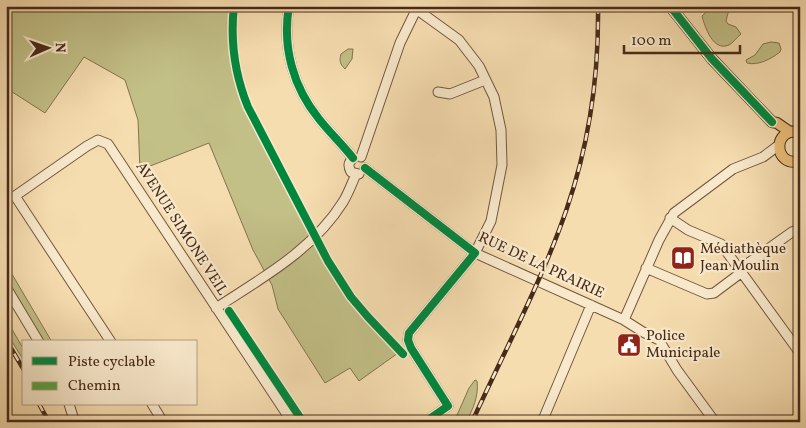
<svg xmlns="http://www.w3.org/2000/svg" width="806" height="428" font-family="Vollkorn,serif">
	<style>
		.green { fill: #c2bf87; stroke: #847450 }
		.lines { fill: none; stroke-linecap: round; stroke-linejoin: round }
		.minor-casing { stroke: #73573f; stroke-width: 11 }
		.major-casing { stroke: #472a19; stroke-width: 12 }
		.minor { stroke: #f9e9cc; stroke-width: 9 }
		.major { stroke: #ebbe78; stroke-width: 10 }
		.rail-casing { stroke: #472a19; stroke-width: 4.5 }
		.rail { stroke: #f9e9cc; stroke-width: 2.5; stroke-dasharray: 8; stroke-linecap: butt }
		.quiet { stroke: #55a440; stroke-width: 6; stroke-dasharray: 12 6; stroke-linecap: butt }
		.cycleway-casing { stroke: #f9e9cc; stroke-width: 11 }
		.cycleway { stroke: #00873e; stroke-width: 8 }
		.labels { text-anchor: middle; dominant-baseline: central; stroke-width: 4.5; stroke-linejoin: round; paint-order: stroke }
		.street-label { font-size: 15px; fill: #472a19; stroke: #f9e9cc }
		.poi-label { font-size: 15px; fill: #472a19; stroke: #f9e9cc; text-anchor: start }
	</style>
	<rect width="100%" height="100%" fill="#f6ddb0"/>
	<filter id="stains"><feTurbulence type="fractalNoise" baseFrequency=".004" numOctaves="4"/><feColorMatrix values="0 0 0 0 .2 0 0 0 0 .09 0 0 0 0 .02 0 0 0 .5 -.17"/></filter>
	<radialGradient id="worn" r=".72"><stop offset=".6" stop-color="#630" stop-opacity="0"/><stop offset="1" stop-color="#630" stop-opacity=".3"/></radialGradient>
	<path class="green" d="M6,6H238C233,38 238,69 248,99L335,271L371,318L394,340L390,345L398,353L359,381L350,368L325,383L278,309L272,285L253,250L209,143L140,170L138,120L125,80L84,57L45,113L6,88Z
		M713,6H736L728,13L726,21L728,24L736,27L741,34C737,37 733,43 729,45C713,52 705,27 702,16Z
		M771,42L779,43L781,49L780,52C771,59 758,66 747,63L746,60L755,55L763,44Z
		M348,49H353L352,59L345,69C340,64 339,61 341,54Z
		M6,264L52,342H43L6,279Z
		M6,319L24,350V361L6,332Z
		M475,380L477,381C479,396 473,409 466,422H454L469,388Z"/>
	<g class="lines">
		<defs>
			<path id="minor" d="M289,6C282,47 293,87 319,119C330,133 342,144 353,158
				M412,6L459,40L479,66L494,97L501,130L502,165L491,221L475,253L409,333L408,340L411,348L448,406L425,422
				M438,92L450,94L485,80
				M361,157L400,43L418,6
				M353,158C348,163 348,166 351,172L359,174
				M365,168L475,253L624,320L643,332L659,340L677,370L715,422
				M670,218L688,230L721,244L800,353
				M646,268L707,294L714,293L742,272
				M740,269L792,232L800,229
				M6,287L39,342
				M216,308C262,278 313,250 343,202C348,194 352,183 356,174
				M624,320L659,240L674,213L733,169L763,157L779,145
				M111,342L15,196L87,146L98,140L108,144L292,422
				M69,404L74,420
				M152,404L163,422
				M542,422L591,305"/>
			<path id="major" d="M670,6L712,59L772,122L777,123L790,132
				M800,132C772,126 773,168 800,161
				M6,418L8,422"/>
		</defs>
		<use href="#minor" class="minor-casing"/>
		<use href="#major" class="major-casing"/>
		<use href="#minor" class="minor"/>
		<use href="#major" class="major"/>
		<defs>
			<path id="rail" d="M6,340L24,370
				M39,404L49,422
				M472,422C504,352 541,283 566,211C589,145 599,76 598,6"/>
		</defs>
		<use href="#rail" class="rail-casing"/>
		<use href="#rail" class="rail"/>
		<path class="quiet" d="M74,420L75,422"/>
		<defs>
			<path id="cycleway" d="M234,6C230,41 235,75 248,107L328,261L351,297L368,317L403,354
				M289,6C282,47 293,87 319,119C330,133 342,144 353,158
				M670,6L712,59L772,122
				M365,168L475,253L409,333L408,340L411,348L448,406L425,422
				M229,311L303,422"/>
		</defs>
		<use href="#cycleway" class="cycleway-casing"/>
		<use href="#cycleway" class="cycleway"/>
	</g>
	<defs>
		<symbol id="library-square" viewBox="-11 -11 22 22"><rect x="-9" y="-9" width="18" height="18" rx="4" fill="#8f2418" stroke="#f9e9cc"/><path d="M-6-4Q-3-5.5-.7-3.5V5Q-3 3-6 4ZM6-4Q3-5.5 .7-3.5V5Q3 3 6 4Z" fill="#fff"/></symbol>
		<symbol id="civic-square" viewBox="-11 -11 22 22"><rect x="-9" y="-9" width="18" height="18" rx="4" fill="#8f2418" stroke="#f9e9cc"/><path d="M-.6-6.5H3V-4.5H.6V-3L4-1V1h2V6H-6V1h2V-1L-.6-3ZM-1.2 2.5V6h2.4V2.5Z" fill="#fff"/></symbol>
	</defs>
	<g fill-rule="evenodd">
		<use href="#library-square" x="669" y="244" width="28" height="28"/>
		<use href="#civic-square" x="615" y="331" width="28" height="28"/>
	</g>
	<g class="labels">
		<g class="street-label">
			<text transform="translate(181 229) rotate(57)">AVENUE SIMONE VEIL</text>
			<text transform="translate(541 266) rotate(25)">RUE DE LA PRAIRIE</text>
		</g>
		<g class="poi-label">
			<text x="700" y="249">Médiathèque<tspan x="700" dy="17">Jean Moulin</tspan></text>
			<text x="646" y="336">Police<tspan x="646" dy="17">Municipale</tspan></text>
		</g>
	</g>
	<rect width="806" height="428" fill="none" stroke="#f6ddb0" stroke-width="25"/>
	<rect x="8" y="8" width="791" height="413" fill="none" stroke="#472a19" stroke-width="2.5"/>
	<rect x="12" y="12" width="781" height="403" fill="none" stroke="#472a19"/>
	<rect x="22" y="340" width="175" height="65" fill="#f9e9cc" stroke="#b29d84"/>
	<rect x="32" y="357" width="25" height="8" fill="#00873e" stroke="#b29d84"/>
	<text x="68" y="366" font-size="15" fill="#472a19">Piste cyclable</text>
	<rect x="32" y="382" width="25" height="8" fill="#55a440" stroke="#b29d84"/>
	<text x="68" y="390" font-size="15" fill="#472a19">Chemin</text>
	<g transform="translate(48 48) rotate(88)" stroke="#f9e9cc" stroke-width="4" paint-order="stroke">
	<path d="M0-4L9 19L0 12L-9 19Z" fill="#472a19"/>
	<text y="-8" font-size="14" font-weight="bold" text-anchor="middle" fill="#472a19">N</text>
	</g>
	<path d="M624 45v8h116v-8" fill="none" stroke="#472a19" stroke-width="2.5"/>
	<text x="631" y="45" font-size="15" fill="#472a19" stroke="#f9e9cc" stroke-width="4" paint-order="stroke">100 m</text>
	<rect width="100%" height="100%" filter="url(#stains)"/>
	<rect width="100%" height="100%" fill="url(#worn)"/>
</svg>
